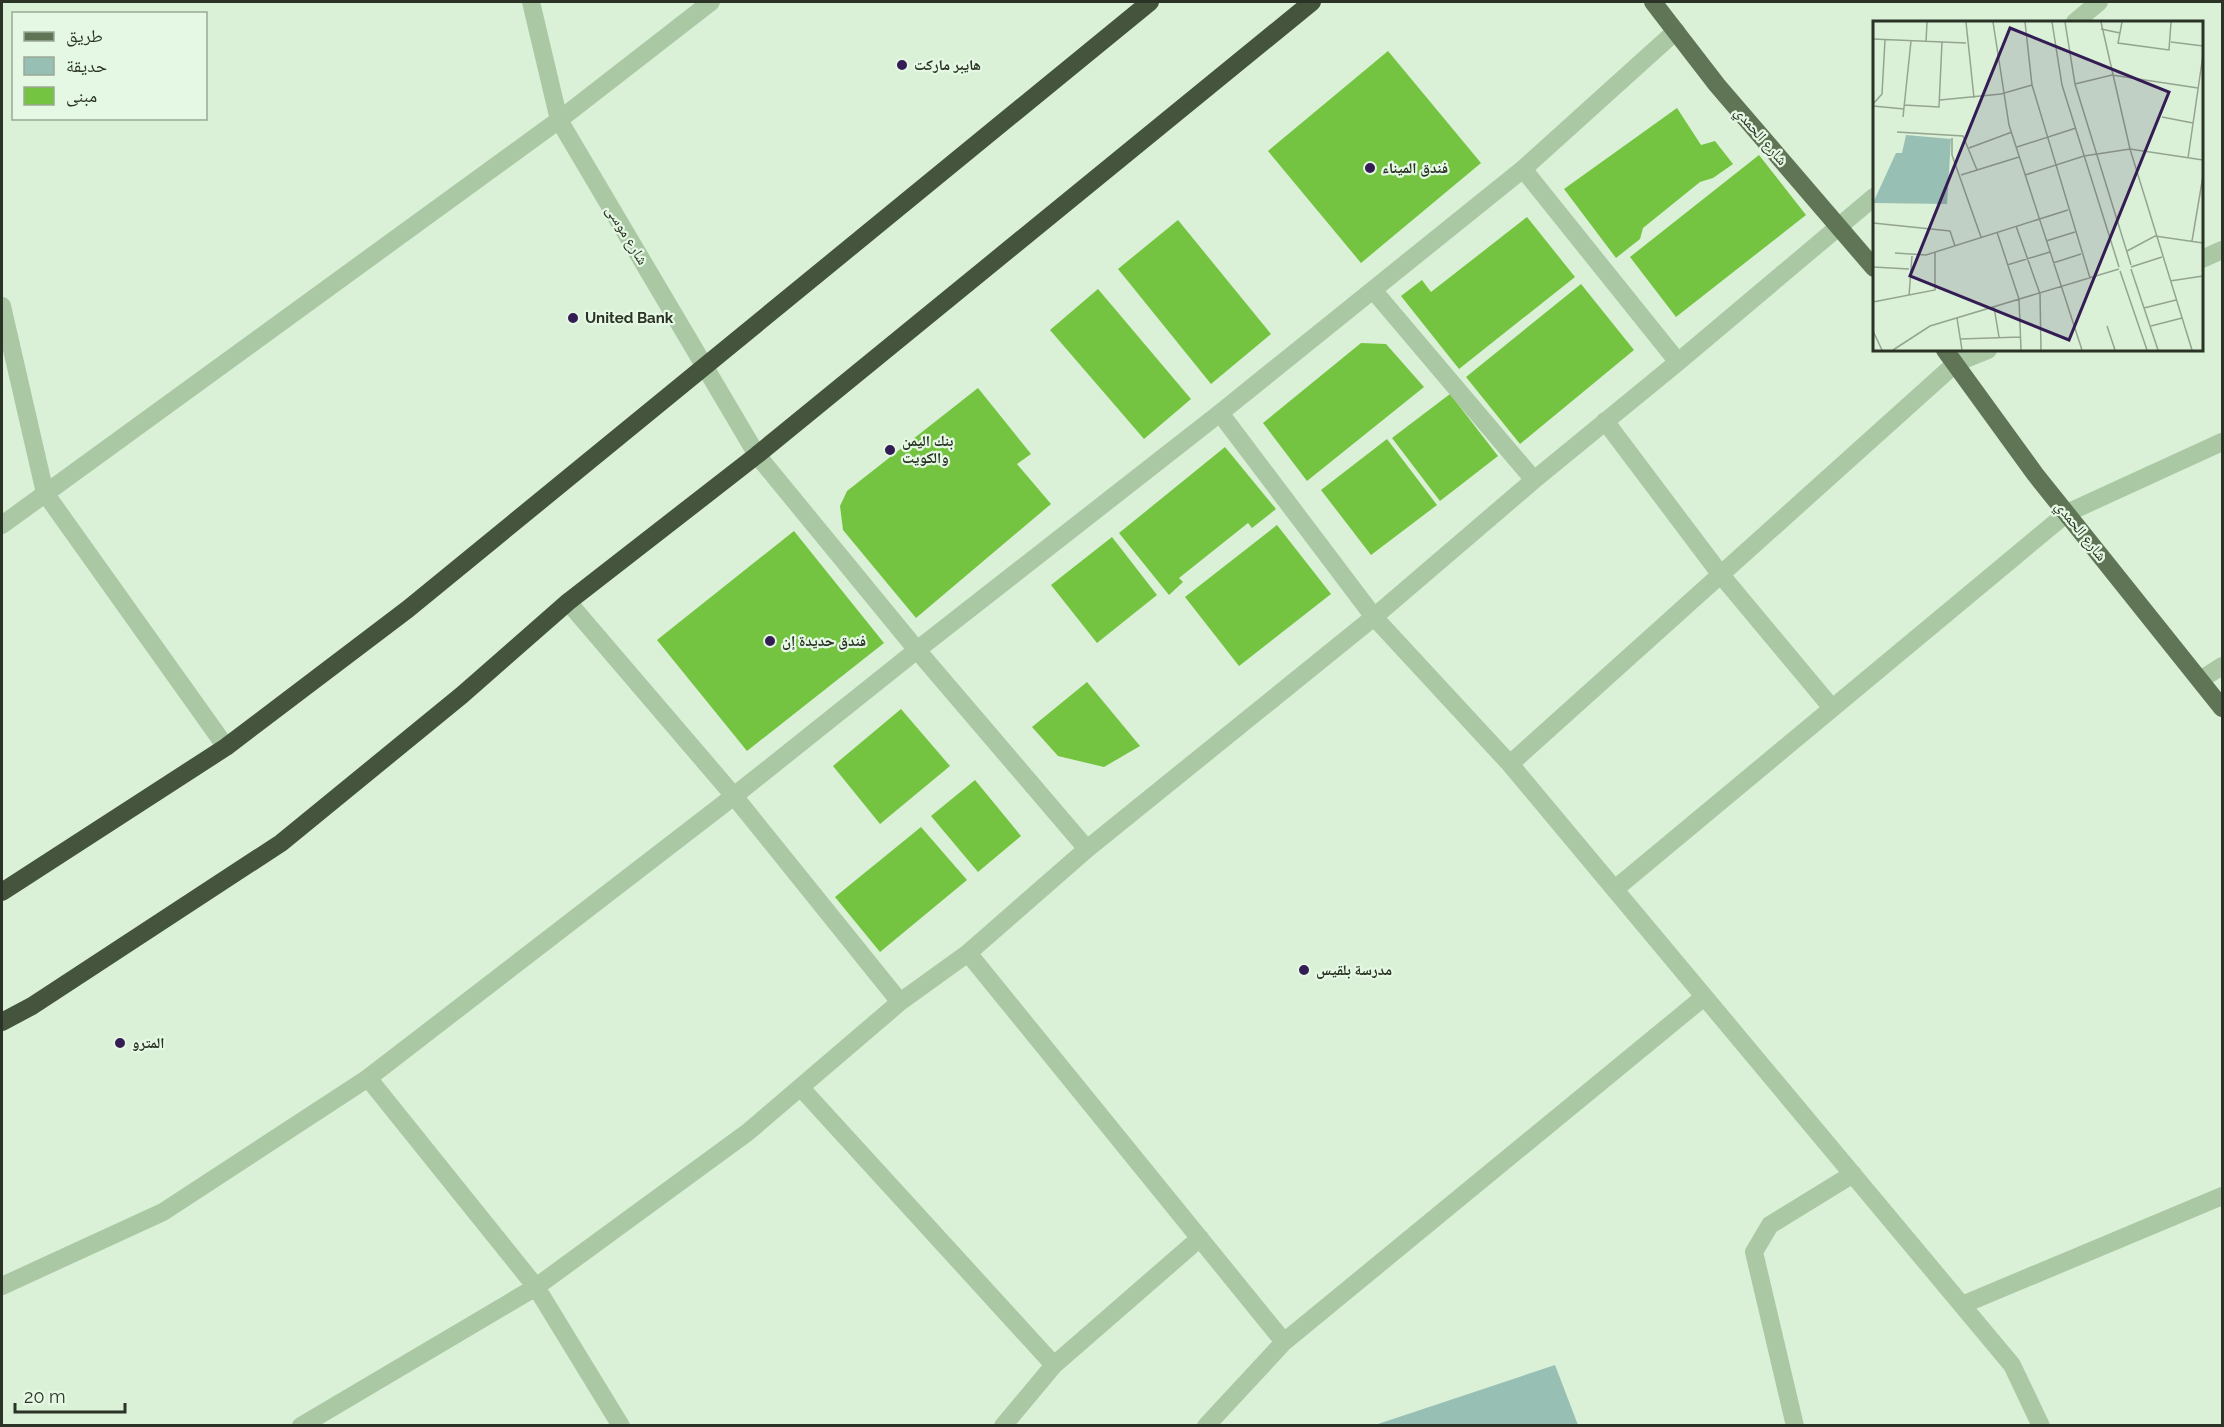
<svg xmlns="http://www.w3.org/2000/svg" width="2224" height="1427" font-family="Raleway,'Noto Naskh Arabic',sans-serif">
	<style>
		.green { fill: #98bfb3 }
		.building { fill: #75c441 }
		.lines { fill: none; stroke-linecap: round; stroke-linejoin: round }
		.minor { stroke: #aac8a4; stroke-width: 18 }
		.major { stroke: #607556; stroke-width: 18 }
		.highway { stroke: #44543d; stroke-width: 18 }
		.poi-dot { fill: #341c54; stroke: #e5f8e3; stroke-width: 2 }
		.labels { text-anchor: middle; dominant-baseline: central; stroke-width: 4.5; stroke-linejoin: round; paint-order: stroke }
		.poi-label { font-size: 15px; font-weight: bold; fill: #2a3325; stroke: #e5f8e3; text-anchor: start }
		.street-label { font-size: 15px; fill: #2a3325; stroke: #e5f8e3 }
		.inset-road { fill: none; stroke: #94a490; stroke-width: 1.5 }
		.view { fill: #341c54; fill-opacity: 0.15; stroke: #341c54; stroke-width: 3 }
		.inset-edge { fill: none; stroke: #2a3325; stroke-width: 3 }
	</style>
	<rect width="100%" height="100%" fill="#daf0d7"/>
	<path class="green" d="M1555,1365L1578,1425H1375Z"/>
	<path class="building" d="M1388,51L1481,163L1361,263L1268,151Z
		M1677,108L1701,145L1715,141L1733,164L1713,178L1700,182L1643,228L1640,239L1616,258L1564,189Z
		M1759,155L1806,215L1676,317L1630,257Z
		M1527,217L1575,277L1459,369L1401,296L1422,280L1431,292Z
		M1178,220L1271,334L1211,384L1118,269Z
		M1581,284L1634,350L1520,444L1466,377Z
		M1098,289L1191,399L1144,439L1050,330Z
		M1361,343L1386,344L1424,387L1307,481L1263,423Z
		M978,388L1031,454L1017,464L1051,504L916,618L843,530L840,506L847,491Z
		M1450,394L1498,456L1440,501L1392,438Z
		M1387,439L1437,505L1371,555L1321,490Z
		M1225,447L1276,509L1252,528L1248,523L1179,578L1183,582L1169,595L1119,533Z
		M1277,525L1331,594L1239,666L1185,597Z
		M794,531L884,643L747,751L657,640Z
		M1112,537L1157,595L1097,643L1051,585Z
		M1087,682L1140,746L1104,767L1058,756L1032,727Z
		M901,709L950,766L880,824L833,766Z
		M975,780L1021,836L978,872L931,816Z
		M921,827L967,880L880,952L835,897Z"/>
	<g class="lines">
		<path class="minor" d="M531,2L559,120L757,455L917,650L1087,849
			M2075,22L2099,2
			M1523,169L1678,362
			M2202,259L2222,250
			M1373,290L1534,480
			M2,306L45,493L226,747
			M1220,413L1374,617L1510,764L2012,1365L2041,1426
			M1605,421L1721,575L1832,708
			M2,525L559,120L711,2
			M568,602L734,796L900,1002
			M2200,680L2222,666
			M1510,764L1956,363L1988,350
			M1615,889L2067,513L2222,442
			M968,953L1284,1342
			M368,1078L536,1287L621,1426
			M801,1088L1054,1365
			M2,1286L163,1212L368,1078L734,796L917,650L1220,413L1523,169L1676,31
			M1962,1305L2222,1196
			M301,1426L536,1287L748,1132L900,1002L968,953L1087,849L1374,617L1534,480L1678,362L1874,197
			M1003,1426L1054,1365L1200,1238
			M1206,1426L1284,1342L1704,997
			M1795,1426L1754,1252L1770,1225L1853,1174"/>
		<path class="major" d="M1653,2L1717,85L1874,268
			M1945,350L2035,474L2222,708"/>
		<path class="highway" d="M2,892L226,747L408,609L1150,2
			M2,1022L32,1006L281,843L462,695L568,602L757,455L1312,2"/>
	</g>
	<g class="poi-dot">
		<circle cx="902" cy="65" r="6"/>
		<circle cx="1370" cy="168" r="6"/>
		<circle cx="573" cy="318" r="6"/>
		<circle cx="890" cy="450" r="6"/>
		<circle cx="770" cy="641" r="6"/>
		<circle cx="1304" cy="970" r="6"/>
		<circle cx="120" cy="1043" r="6"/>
	</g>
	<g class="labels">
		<g class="poi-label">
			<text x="914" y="65">هايبر ماركت</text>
			<text x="1382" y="168">فندق الميناء</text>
			<text x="585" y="318">United Bank</text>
			<text x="902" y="441">بنك اليمن<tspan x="902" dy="17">والكويت</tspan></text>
			<text x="782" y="641">فندق حديدة إن</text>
			<text x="1316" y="970">مدرسة بلقيس</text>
			<text x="132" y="1043">المترو</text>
		</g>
		<g class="street-label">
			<text transform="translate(1761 136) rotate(49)">شارع الحمدي</text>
			<text transform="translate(627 235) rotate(59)">شارع موسى</text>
			<text transform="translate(2081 531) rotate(51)">شارع الحمدي</text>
		</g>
	</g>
	<g transform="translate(1873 21)">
		<rect width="330" height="330" fill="#daf0d7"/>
		<path d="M33,114L78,118L74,183L0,182L23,132H29Z" fill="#98bfb3"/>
		<path class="inset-road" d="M93,1L101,77M120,1L136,104L209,329M152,1L159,64L217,257M179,1L189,64L246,246M192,1L202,63L258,244M228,1L257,128L319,329M249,1L245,22L296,29L298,1M228,8L247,12M0,18L93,22M53,21L54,1M298,21L330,25M202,63L239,54L325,67M67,79L128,73L159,64M0,83L9,73L12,19M31,84L66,86L69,21M0,85L31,88M30,96L38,20M289,96L320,102M24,111L90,115L104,149M79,117V134L108,216M144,126L203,107M96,127L139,111M315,137L330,34M88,154L146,136M152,154L211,135L257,128L330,139M0,202L77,210L82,225M143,205L167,273L168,329M124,211L146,278L148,329M173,220L202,211M319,220L330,155M254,230L282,215L330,222M22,232L53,234L195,189M180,242L208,233M134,244L177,231M0,246L36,248M258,246L289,236M258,248L285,329M247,250L274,329M297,260L330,255M36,275L39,235M0,281L62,269V231M121,286L126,316M271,287L303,279M84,297L89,329M234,305L242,329M278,305L309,297M0,310L9,329M87,318L147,316M20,329L57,305L246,248"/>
		<path class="view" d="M137,7L296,71L196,319L37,255Z"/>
		<rect width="330" height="330" class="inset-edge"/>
	</g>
	<rect width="2224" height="1427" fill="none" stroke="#2a3325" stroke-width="6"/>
	<rect x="12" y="12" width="195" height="108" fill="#e5f8e3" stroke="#9aa997" stroke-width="1.5"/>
	<rect x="24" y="32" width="30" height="9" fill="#607556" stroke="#9aa997" stroke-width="1.5"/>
	<text x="66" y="42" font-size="18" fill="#2a3325">طريق</text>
	<rect x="24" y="57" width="30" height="18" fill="#98bfb3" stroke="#9aa997" stroke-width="1.5"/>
	<text x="66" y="72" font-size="18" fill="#2a3325">حديقة</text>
	<rect x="24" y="87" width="30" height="18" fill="#75c441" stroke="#9aa997" stroke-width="1.5"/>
	<text x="66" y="102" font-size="18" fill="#2a3325">مبنى</text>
	<path d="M15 1403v9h110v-9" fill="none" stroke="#2a3325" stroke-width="3"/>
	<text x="24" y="1403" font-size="18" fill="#2a3325" stroke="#e5f8e3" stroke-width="4.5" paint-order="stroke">20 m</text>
</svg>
